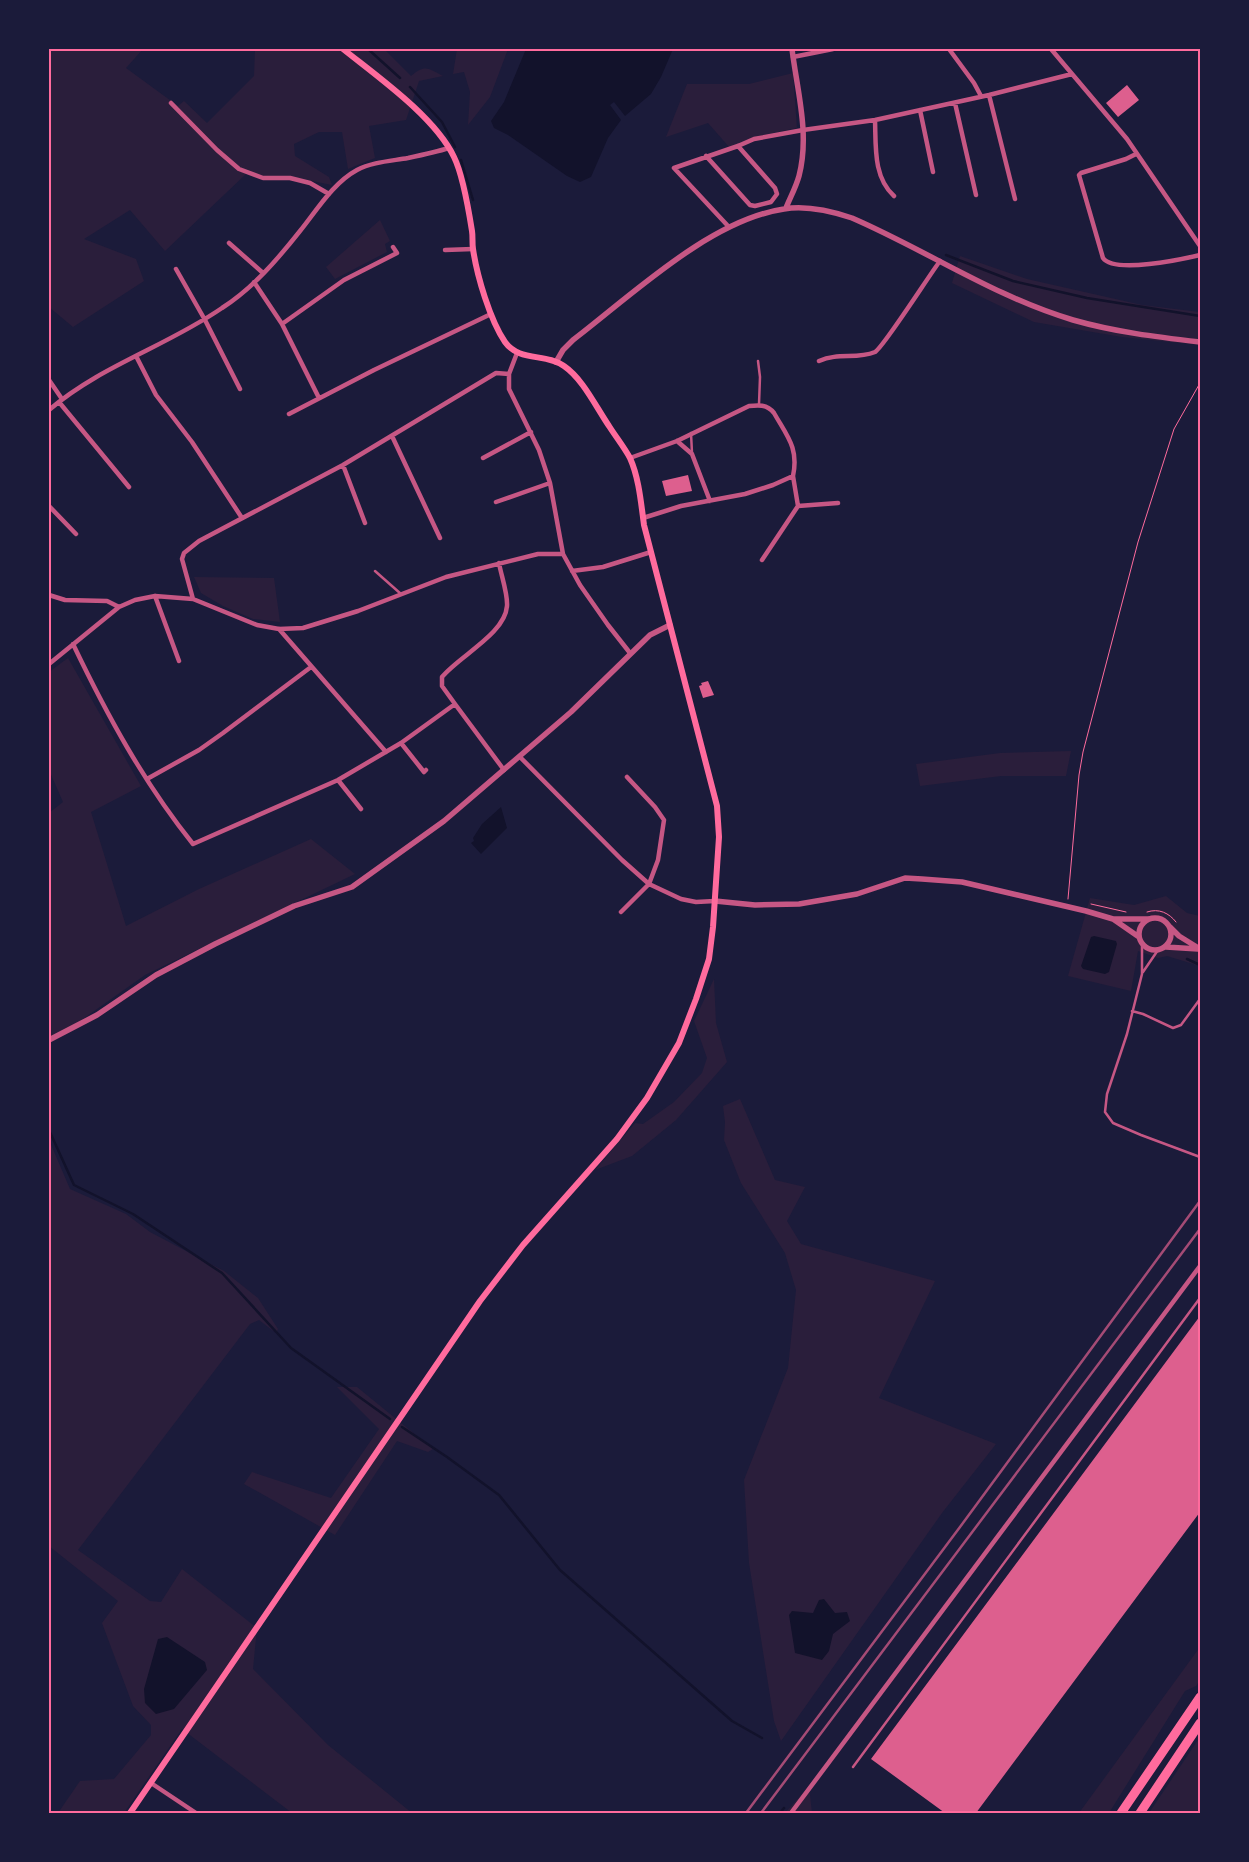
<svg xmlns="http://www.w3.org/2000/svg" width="1249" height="1862" font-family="Arial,sans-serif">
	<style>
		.green { fill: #2a1e3b }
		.water { fill: #12122b }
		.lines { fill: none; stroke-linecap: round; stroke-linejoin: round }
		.stream { stroke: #12122b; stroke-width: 2.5 }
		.building { fill: #dd5f8e }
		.path { stroke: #ff6b9d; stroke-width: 1 }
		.service { stroke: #c65784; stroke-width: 2.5 }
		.minor { stroke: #c65784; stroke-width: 4.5 }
		.tertiary { stroke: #c65784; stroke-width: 5.5 }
		.secondary { stroke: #ff6b9d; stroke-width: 6 }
		.motorway { stroke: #ff6b9d; stroke-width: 9 }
		.rail { stroke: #a44b75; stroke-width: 2.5 }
		.neatline { fill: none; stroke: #ff6b9d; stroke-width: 2 }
	</style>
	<rect width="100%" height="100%" fill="#1b1b3a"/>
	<path class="green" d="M49,49H143L126,68L178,106L184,101L207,123L254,76L255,49H384L411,76C425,64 428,68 443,76L419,81L406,120L369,126L375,158L348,169L342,132H319L294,144L295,156L329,177L332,185L292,177H264L247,173L165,251L130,210L84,239L136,259L144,281L73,327L49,307Z
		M457,49H508L490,97L468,125L470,92L464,72L453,74Z
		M793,73L797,128L755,137L730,148L708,123L666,137L687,84H749Z
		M380,220L390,241L385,244L387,252L335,279L326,267Z
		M960,256L1027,279L1142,305L1200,312V345L1122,337L1034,322L952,283Z
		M194,577L274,578L280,622L253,619L223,606L201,593Z
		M68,658L141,786L91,812L126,926L199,889L311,839L355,874L145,975L49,1043V813L63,802L49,770V672Z
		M1071,751L1066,776H1001L920,786L916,764L1000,753Z
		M1166,896L1187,913L1200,916V966L1167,956L1158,958L1138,951L1131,991L1068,976L1090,898L1134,905Z
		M714,979L716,1023L727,1062L676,1120L632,1156L595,1170L635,1123L643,1124L674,1102L702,1073L707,1058L694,1021Z
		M740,1099L775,1180L805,1187L787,1221L801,1244L935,1281L879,1398L996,1444L942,1513L781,1741L774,1721L749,1563L744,1480L788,1368L796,1290L785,1253L741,1183L724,1140L725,1122L723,1106Z
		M49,1140L70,1189L126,1214L150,1232L224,1271L258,1298L278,1329L276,1333L259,1320L250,1324L78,1550L150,1601L161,1602L182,1569L257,1628L253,1669L328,1745L412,1813H292L182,1729L124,1813H58L80,1781L114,1779L151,1735V1725L133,1706L102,1623L118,1601L49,1546Z
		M337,1387H357L433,1449L428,1452L397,1441L335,1535L244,1484L252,1472L331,1498L379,1429Z
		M1200,1647V1680L1196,1686L1185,1691L1109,1813H1079Z
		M1200,1737V1813H1149Z
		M809,1786L812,1813H785Z"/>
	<path class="water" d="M526,49H673L661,77L651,94L625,116L614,102L610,105L621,120L608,138L591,177L580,182L567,176L508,135L494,128L491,121L504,102Z
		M501,807L507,828L481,854L471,843L474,841L473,838L482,824Z
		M1094,936L1116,941L1117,944L1109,972L1105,974L1083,969L1081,966L1091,937Z
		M824,1599L835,1613L847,1612L850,1621L833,1634L829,1651L822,1660L795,1653L789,1615L792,1611L813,1613L819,1600Z
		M167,1637L205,1662L207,1670L174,1709L156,1714L145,1703L144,1689L158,1639Z"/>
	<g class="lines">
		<path class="stream" d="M368,49L400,78
			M410,87L442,122L455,147
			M461,160L473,200
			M946,255L1013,281L1087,298L1200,316
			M1187,959L1200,965
			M49,1130L74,1185L133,1214L222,1273L291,1348L390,1419
			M402,1427L447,1457L499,1495L560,1570L732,1721L762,1738
			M780,1813L784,1808"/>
	</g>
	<path class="building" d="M1127,85L1139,100L1118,117L1106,103Z
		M688,475L692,491L666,496L662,481Z
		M708,681L714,695L703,698L699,686L702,685L701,683Z
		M1200,1316V1512L976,1813H945L871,1759Z"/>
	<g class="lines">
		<path class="path" d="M1068,899L1079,775L1083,752L1138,542L1174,429L1200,383
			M1091,904L1126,912
			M1147,912C1159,908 1169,913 1176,922"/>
		<path class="service" d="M758,361L760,377L759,404
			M691,433L692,453
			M375,571L401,594
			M1142,945V974L1127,1034L1107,1094L1105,1112L1113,1123L1141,1135L1200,1157
			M1143,972L1158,950
			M1132,1011L1143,1014L1173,1028L1181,1025L1200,999
			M853,1767L1200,1298"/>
		<path class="minor" d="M949,49L974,83L981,96
			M1051,49L1127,139L1200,246
			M793,57L833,49
			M989,95L1015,199
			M171,103L217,150L239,169L263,178H290L310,183L329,194
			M955,103L976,195
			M920,110L933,172
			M875,120C876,146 873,177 894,196
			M1136,154L1126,159L1081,173L1079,175L1103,258C1114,274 1183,259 1200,255
			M706,156L750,205L755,206L771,202L777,194L775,188L738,146
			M728,226L674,168L738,146L754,139L803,130L875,120L989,95L1072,74
			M229,243L263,273
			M445,250L473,249
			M176,269L205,320L240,389
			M254,282L282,324L319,398
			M282,324L344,280L397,253L393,247
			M517,353L509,374V389L539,450L550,483L563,554L580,585L608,625L630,653
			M136,356L156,395L192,442L242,518
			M819,361C839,352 856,360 875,352C883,348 930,274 940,261
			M49,380L62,399
			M59,402L129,487
			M49,410C100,366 167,346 222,308C253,288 277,260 300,231C317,210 333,183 357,170C372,162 391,161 408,158C422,155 436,152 449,148
			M289,414L374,370L491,314
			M392,436L440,538
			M677,441L692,454L710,501
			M483,458L531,432
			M630,458L677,441L749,406C758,405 767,404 774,413C787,436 799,448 793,476L773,485L745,494L681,506L643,518
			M343,465L365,523
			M496,502L550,483
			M49,506L76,534
			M798,506L838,503
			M762,560L798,506L793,476
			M572,571L603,567L651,552
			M49,595L65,600L107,601L119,607
			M155,596L179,661
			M193,599L182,559L184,553L199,541L343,465L496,373L509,374
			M279,629L386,752
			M73,644C107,715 144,783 193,844L338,780L401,743L455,704L504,770
			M49,664L119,607L135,600L155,596L193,599L257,625L279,629L303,628L358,611L446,577L538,554H563
			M455,704L442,686V677C459,656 505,634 507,606C508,594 501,575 499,563
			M401,743L424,772L426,770
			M520,757L622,860L649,884L681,899L696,902L715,901
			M147,779L199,750L223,733L311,667
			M338,780L361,809
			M621,912L649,884L658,860L664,820L655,807L627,777
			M151,1783L196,1813
			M791,1813L1200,1266"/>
		<path class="tertiary" d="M786,208C790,198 796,187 799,176C810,134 797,90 792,49
			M556,362L563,350L573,340C632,295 710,220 784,209C807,205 831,211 852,218C926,250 995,297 1073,320C1115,332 1157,337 1200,342
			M715,901L755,905L799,904L857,894L905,878L922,879L962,882L1086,911L1113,919L1139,937
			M1139 934a16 16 0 1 1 32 0a16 16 0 1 1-32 0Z
			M1113,919H1148
			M1170,927L1179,936L1200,949
			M1166,947L1198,949
			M49,1040L97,1015L156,975L215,944L294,906L352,887L444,821L571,712L650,635L670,625"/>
		<path class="secondary" d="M130,1813L480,1301L523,1245L617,1139L647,1098L679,1043L696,999L709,959L713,927L719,837L717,806L644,525C641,503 639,478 630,458C624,447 616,437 609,426C596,407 583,379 564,366C546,353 519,362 505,342C490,320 477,276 473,249C472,243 473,237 472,231C469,212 462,173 454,157C435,117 378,77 343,49"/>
		<path class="motorway" d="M1121,1813L1200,1697
			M1140,1813L1200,1723"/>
		<path class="rail" d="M746,1813L960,1527L1200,1201
			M761,1813L1200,1229"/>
	</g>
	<rect width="1249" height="1862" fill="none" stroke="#1b1b3a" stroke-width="100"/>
	<rect x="50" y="50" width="1149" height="1762" class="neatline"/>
</svg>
